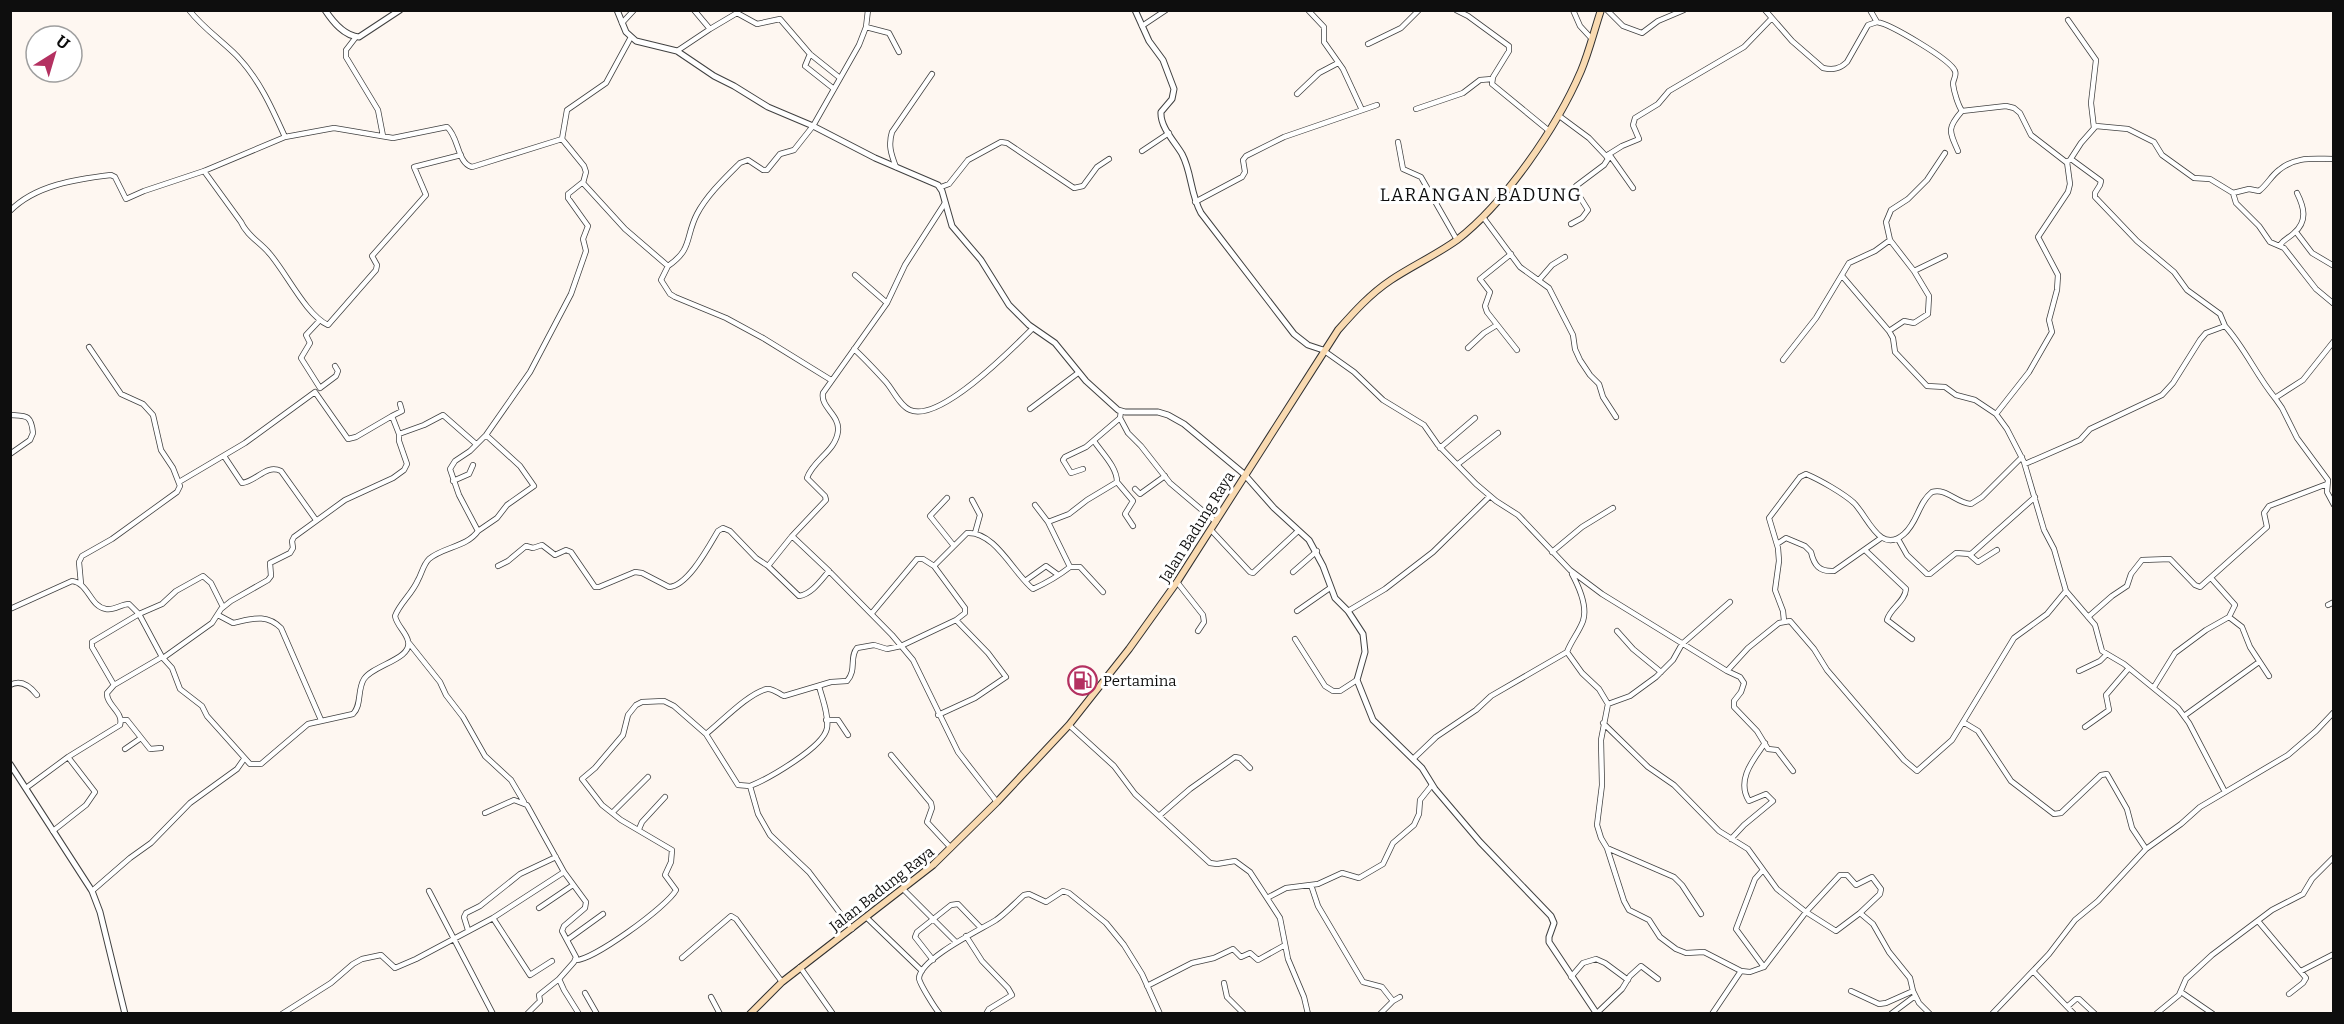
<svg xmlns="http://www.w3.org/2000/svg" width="2344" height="1024" font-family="Bitter,serif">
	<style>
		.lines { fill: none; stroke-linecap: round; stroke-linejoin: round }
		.minor-casing { stroke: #414141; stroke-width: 6 }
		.tertiary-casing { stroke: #414141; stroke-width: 7 }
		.secondary-casing { stroke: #303030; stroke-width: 8 }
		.minor { stroke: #fff; stroke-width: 4.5 }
		.tertiary { stroke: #fff; stroke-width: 5 }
		.secondary { stroke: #f9dab1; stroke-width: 6 }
		.labels { text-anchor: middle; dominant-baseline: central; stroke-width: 6; stroke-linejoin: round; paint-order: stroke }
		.street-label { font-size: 15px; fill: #0e0e0e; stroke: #fff }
		.poi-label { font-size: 15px; fill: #0e0e0e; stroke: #fff; text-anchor: start }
		.quarter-label { font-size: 18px; letter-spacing: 1.5px; fill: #0e0e0e; stroke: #fff }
	</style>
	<rect width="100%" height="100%" fill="#fef7f1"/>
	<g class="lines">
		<defs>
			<path id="minor" d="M189,10C203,28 221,40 237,56C259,79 272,108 285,137
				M1308,10L1324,27V42L1343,69L1362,110
				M1456,10L1468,16L1509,46V51L1493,77L1492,84L1548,130
				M1573,10L1580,26L1592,39
				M1607,10L1623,26L1642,33L1658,21L1684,10
				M1765,10L1792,41L1823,68C1833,70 1840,69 1847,62L1868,25L1877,22C1890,24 1950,59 1955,71C1957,76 1953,79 1953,84C1954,92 1958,105 1962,111L2006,106L2014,108L2020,113L2031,135L2066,162L2070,160L2081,143L2096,126L2128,129L2154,142L2162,155L2194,178L2210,179L2233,193L2249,189L2259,191C2267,185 2271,176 2279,170C2296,156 2313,159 2334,159
				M1870,10L1877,22
				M2068,20L2096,60L2091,103L2094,128
				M622,23L634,10
				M1142,26L1166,10
				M866,27L889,33L899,52
				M710,29L737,13L757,24L780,19L810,54L840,78
				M356,37L346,50V57L378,110L383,136
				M1368,44L1401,28L1419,10
				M677,51L710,29L694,10
				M810,54L805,66L834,89
				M1297,94L1319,73L1338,63
				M1416,109L1463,93L1480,80L1492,79
				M1558,115L1589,138L1606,156L1622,146L1639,139L1633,125L1635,118L1658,104L1669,91L1744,47L1771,19
				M562,139L584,166L586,172L583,183L625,229L668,266L661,280L670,294L675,297L726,318L763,338L831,380
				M1398,142L1403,169L1421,177L1457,240
				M1142,151L1169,133
				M1958,151C1949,131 1947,128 1962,111
				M1609,154L1633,188
				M2071,159L2101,181L2100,185L2095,193V197L2137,241L2174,272L2187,290L2220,314L2225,326
				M2067,162L2070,184L2068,192L2038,237L2058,275L2057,290L2049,320L2052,332L2029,372L1996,414L2007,429L2024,462L2044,530L2054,549L2066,591L2095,625L2102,651L2124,664L2178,708L2189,723L2225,792
				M896,167C891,154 888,145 892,132L932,74
				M204,171L241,222C247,236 260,242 269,253C286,272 306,315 328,325L376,270L377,265L372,256L426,195L414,167L461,155
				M941,187L949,184L968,160L1001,142L1007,143L1074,188L1083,186L1097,167L1109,159
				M2233,193L2236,203L2259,226L2270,242L2284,248L2316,289L2334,304
				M1195,202L1242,177L1245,172L1243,160L1246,156L1284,137L1377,105
				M10,211C35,185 77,179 111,175L115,177L126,199L144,191L204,171L285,137L334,128L393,138L447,127C459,137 457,163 472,167L562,139L567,110L606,83L631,37
				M1483,217L1520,267L1549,288L1573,335L1575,349L1580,360L1590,375L1599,384L1603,397L1616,417
				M1571,224L1582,218L1588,210L1575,189L1576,186L1604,165L1608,159L1606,156
				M2296,232L2312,253L2334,266
				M1890,240L1886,222L1891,210L1908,199L1927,180L1945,153
				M2280,245C2284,239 2289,238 2294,233C2308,221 2304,207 2297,193
				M1511,254L1480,279L1490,292L1485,306L1487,312L1517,350
				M668,266C693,249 685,237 697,214C707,195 725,178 740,163L748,160L763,170H767L780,154L794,150L813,126L859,45L866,27L868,10
				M855,275L887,303
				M1843,277L1889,331L1893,338L1895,352L1927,386L1945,387L1956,395L1975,400L1996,414
				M1539,280L1552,265L1565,257
				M320,320L306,335L310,343L301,358L320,388
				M1889,331L1904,321L1914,323L1928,314L1929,296L1914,271
				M1468,348L1484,333L1497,325
				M854,349C865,359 876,371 886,382C893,390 900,406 910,410C940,423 1013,348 1033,328
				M1323,350L1354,372L1383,400L1424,425L1438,445L1476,484L1496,501L1518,515L1570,570L1602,594L1727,671L1748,648L1779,623L1790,621L1814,649L1827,670L1904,760L1917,771L1952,740L2014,638L2047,614L2066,591
				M1783,360L1816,318L1849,263L1875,251L1890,240L1914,271L1945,256
				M320,388L336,376L338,371L335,366
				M2275,398L2282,408L2297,438L2328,480L2327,492L2334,505
				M1030,409L1078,373
				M1121,411L1120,418L1128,433L1141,446L1170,483L1216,522
				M10,415C26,416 31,414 33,433L30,440L10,454
				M392,416L402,411L400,404
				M1440,448L1475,418
				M224,456L242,483C257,481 266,464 281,471L316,520
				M1458,464L1498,433
				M2025,464L2080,440L2090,429L2162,395L2173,383L2200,340L2206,333L2225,326C2245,348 2256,375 2275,398L2303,380L2334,341
				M1083,469L1071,473L1063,460L1065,457L1086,447L1120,418
				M453,481L469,474L473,465
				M179,482L245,443L315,392L348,439L356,437L392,416L399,434
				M1117,482L1133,501L1125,514L1133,526
				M1135,489L1140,494L1165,476
				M947,498L930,516L954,546
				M972,500L980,515L975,533
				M1048,522L1069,514L1087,500L1117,482C1117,467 1102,453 1094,441
				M1211,530L1250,572L1253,573L1298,531
				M478,531L497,518L507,505L534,486L520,466L486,435
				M792,536L829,571
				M1898,539L1907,555L1927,574H1930L1956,553L1970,554
				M1777,544L1786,538L1805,546L1811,552C1814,565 1819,572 1834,571L1881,538
				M1997,550L1978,562L1970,555L2035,497
				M1866,551L1906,589C1905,602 1890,608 1887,620L1912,639
				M1552,552L1582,527L1613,508
				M498,566L508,561L526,546L533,548L542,545L555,555L566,550L571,552L595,587H599L635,572L642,573L669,587C688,586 709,546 718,531L723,528L730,531L756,558L768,566L799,596C812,594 821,580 829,571L892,635L913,660L958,752L997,802
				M768,566L792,536L826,500L825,496L807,478C813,460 836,451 838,431C840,415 820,407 823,393L887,303L905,265L945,203
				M934,566L965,608V613L956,620L988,653L1006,677L975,698L938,715
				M1070,567H1080L1103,592
				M1293,572L1317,551
				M1572,574C1579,587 1588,606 1583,621C1579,632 1571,641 1567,652L1582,673L1599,689L1608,704L1601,740L1602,785L1597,825L1601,838L1607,848L1674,877L1682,885L1701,914
				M2211,578L2235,605L2229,617
				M1025,581L1046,566L1057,574
				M1177,582L1203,615L1204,622L1198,631
				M81,584L79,562L82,556L112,539L177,492L180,486L173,468L161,450L153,415L143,404L121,394L89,347
				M2328,605L2334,602
				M10,609L72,581C89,583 90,607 106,609C114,611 121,604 129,604L139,614L162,657L172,668L180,689L202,706L207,716L250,764H261L308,724L353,714C362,705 357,690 364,679C373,665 413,659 408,641C406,632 397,626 395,616C400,603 412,594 418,580C422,573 423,565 429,559C443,547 467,547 478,531L459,495L450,469L455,461L470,451L486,435L530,372L571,294L586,251L583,239L588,226L568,198V194L583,182
				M1297,611L1330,588
				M1348,611L1385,589L1433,552L1490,496
				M872,613L917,559H923L934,566L967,533C995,531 1014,574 1033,589C1044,584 1061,574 1070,567L1048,522L1035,505
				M218,615L233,623C252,619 266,613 281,628L321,720
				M2088,617L2112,596L2127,586L2131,574L2142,560L2170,559L2195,585L2200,587L2267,527L2264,513L2269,506L2327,484
				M1784,621L1783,611L1775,590L1779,561L1778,548L1769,518L1800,477L1806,474C1820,480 1843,493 1854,503C1868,517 1880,555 1904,534C1918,522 1918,503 1932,492C1947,488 1956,503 1971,504L1982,497L2022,457
				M1617,631L1633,649L1661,672
				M1295,639L1325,686L1333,691H1340L1357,680
				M409,643L440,682L446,695L463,717L485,756L511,780L524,802
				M163,658L212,623L221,609L231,601L268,580L271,576L270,563L290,553L293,548L292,541L294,537L345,500L393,478L404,470L407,464L399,441V434L424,425L443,415L476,444
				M1727,671L1740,677L1744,683L1741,692L1734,701V707L1757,731L1768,749L1777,750L1793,771
				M2079,671L2100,661L2106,655
				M10,685C21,679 30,686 37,695
				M114,685L92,647V642L139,614L162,604L176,591L203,576L211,583L223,607
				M2154,687L2175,653L2206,630L2229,617L2242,627L2250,647L2269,676
				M1608,704L1630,696L1656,677L1673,660L1682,644L1730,602
				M2184,716L2259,662
				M121,720H127L150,749L161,748
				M826,720H838L848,735
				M1963,722L1978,731L2011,781L2054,814L2061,813L2101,775L2107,774L2127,809L2132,828L2146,849
				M1603,723L1648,767L1674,785L1719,831L1748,849L1777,889L1806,912L1836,931L1860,913L1873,924L1889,952L1910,978L1913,991L1919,1003L1930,1014
				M1069,725L1114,766L1135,794L1210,863L1217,864L1235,861L1250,872L1280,918L1288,959L1304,997L1308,1014
				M2085,727L2109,710L2106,695L2129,668
				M706,734C721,722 750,692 767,689C773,688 779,694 784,696L831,682L847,681C857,670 849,657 857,648L874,645L887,649L901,646L956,620
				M125,749L141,738
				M891,755L931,803L932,808L927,822L951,848
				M1413,759L1436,737L1476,710L1491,696L1567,652
				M750,786C768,779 824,747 827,728C829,715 822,698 819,686
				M26,788L68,757L120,725C124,712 106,705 107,693L114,685L162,657
				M613,812L648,777
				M485,813L514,800L527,805L564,872L586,902L585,908L564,926L562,931L576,957L574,962L559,979L564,990L579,1014
				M1160,815L1190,789L1235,757L1240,758L1250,768
				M639,829L642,822L665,797
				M53,831L86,805L95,792L68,757
				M1731,839L1744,825L1773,801L1766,794L1749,801C1736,780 1753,760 1765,743
				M1607,848L1624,901L1629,910L1649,920L1660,937L1676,949L1686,953L1704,952L1741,971L1712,1014
				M1763,870L1755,879L1736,929L1764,967
				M1311,885L1318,906L1363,982L1382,987L1393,1001
				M903,889L956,942
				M92,891L130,858L151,843L190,803L237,769L244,759
				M429,891L493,1014
				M1267,898L1286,888L1318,884L1342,873L1359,878L1383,864L1393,843L1414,825L1419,814L1420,800L1432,785
				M539,908L573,885
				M866,917L922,971
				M493,918L530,975L552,961
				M2258,921L2306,978L2303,983L2289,994
				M468,930L464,917L466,913L480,906L520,874L556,857
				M966,936L982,961L1008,988L1012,995L989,1009L986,1014
				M567,940L603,914
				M682,958L731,916L736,919L782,982
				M575,960C591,962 668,906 676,890L665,875L671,862L672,850L621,820L602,805L582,779L595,768L623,735L628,715L636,705L642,702L664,701L674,706L706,734L738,785L750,786L758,814L770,835L809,872L852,929
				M933,960L915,937L917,932L951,905L958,904L981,928
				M800,967L833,1014
				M1741,971L1750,972L1764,967L1806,912L1840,875H1847L1856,885L1872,877L1881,889L1880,894L1860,913
				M2033,971L2074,1014
				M2301,971L2334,954
				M1571,977L1583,963L1596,959L1605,963L1628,980
				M1224,983L1227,997L1244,1014
				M1147,986L1192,963L1214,958L1233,949L1241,957L1250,953L1258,960L1285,945
				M1851,991L1879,1004L1886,1003L1913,991
				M2181,992L2213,1014
				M585,993L597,1014
				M711,997L720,1014
				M2068,1006L2076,999H2079L2095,1014
				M1597,1013L1622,989L1630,976L1641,966L1658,979
				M282,1014L331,983L353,964L362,959L381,955L395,968L416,959L493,918L564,872
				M527,1014L540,1001L539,995L559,979
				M940,1014C936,1010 919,983 919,978C921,958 980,930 996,920C1006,913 1015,903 1024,895L1029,894L1046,902L1063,891L1069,893L1106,923L1124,945L1142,974L1160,1014
				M1380,1014L1393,1001L1400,997
				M1891,1014L1915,996
				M1992,1014L2049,954L2075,920L2098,901L2146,849L2181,824L2200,807L2288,755L2316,731L2334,712
				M2156,1014L2179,995L2186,979L2212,955L2272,910L2303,894L2312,879L2334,857"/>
			<path id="tertiary" d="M325,10C333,22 344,36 359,37L400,10
				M617,10L626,32L636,41L677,51L714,76L734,86L768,107L813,126L875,158L938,185L942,191L952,226L981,260L1009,305L1029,325L1055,343L1086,381L1118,410L1125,412H1158L1168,415L1184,424L1244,474L1274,508L1309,540L1323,566L1335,598L1348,611L1363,634L1365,652L1357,680L1373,720L1422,768L1435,789L1480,842L1551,916L1554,923L1549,937V942L1597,1014
				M1135,10L1149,41L1163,60L1174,89L1172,99L1161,112C1160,127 1175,142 1182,154C1192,173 1190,193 1201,213L1294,334L1308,345L1323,350
				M10,764L92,891L100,912L125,1014"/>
			<path id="secondary" d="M750,1014L782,982L933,865L997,802L1069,725L1129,649L1177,582L1338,330C1354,312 1370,294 1391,280C1412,266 1436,255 1457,240C1505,203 1557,127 1581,71C1589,52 1594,31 1601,10"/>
		</defs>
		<use href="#minor" class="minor-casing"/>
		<use href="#tertiary" class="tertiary-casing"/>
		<use href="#secondary" class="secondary-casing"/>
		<use href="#minor" class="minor"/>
		<use href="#tertiary" class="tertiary"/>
		<use href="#secondary" class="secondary"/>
	</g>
	<defs>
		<symbol id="fuel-ring" viewBox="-11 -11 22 22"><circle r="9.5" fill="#fff" stroke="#b43161" stroke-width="1.5"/><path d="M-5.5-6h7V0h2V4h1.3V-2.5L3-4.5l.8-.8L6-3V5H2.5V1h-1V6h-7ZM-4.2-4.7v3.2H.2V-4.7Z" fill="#b43161"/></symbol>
	</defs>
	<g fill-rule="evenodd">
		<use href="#fuel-ring" x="1066" y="664" width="33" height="33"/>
	</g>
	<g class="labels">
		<g class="street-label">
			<text transform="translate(1197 527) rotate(-58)">Jalan Badung Raya</text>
			<text transform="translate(882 889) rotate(-38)">Jalan Badung Raya</text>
		</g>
		<g class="poi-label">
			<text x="1103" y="681">Pertamina</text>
		</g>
		<g class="quarter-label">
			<text x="1481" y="195">LARANGAN BADUNG</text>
		</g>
	</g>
	<rect width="2344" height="1024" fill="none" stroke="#0e0e0e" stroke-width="24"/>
	<g transform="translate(54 54) rotate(37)"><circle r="28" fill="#ffffff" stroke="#9f9f9f" stroke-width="1.5"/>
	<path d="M0-4.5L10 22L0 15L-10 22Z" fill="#b43161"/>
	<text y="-9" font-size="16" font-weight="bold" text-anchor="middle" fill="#0e0e0e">U</text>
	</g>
</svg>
